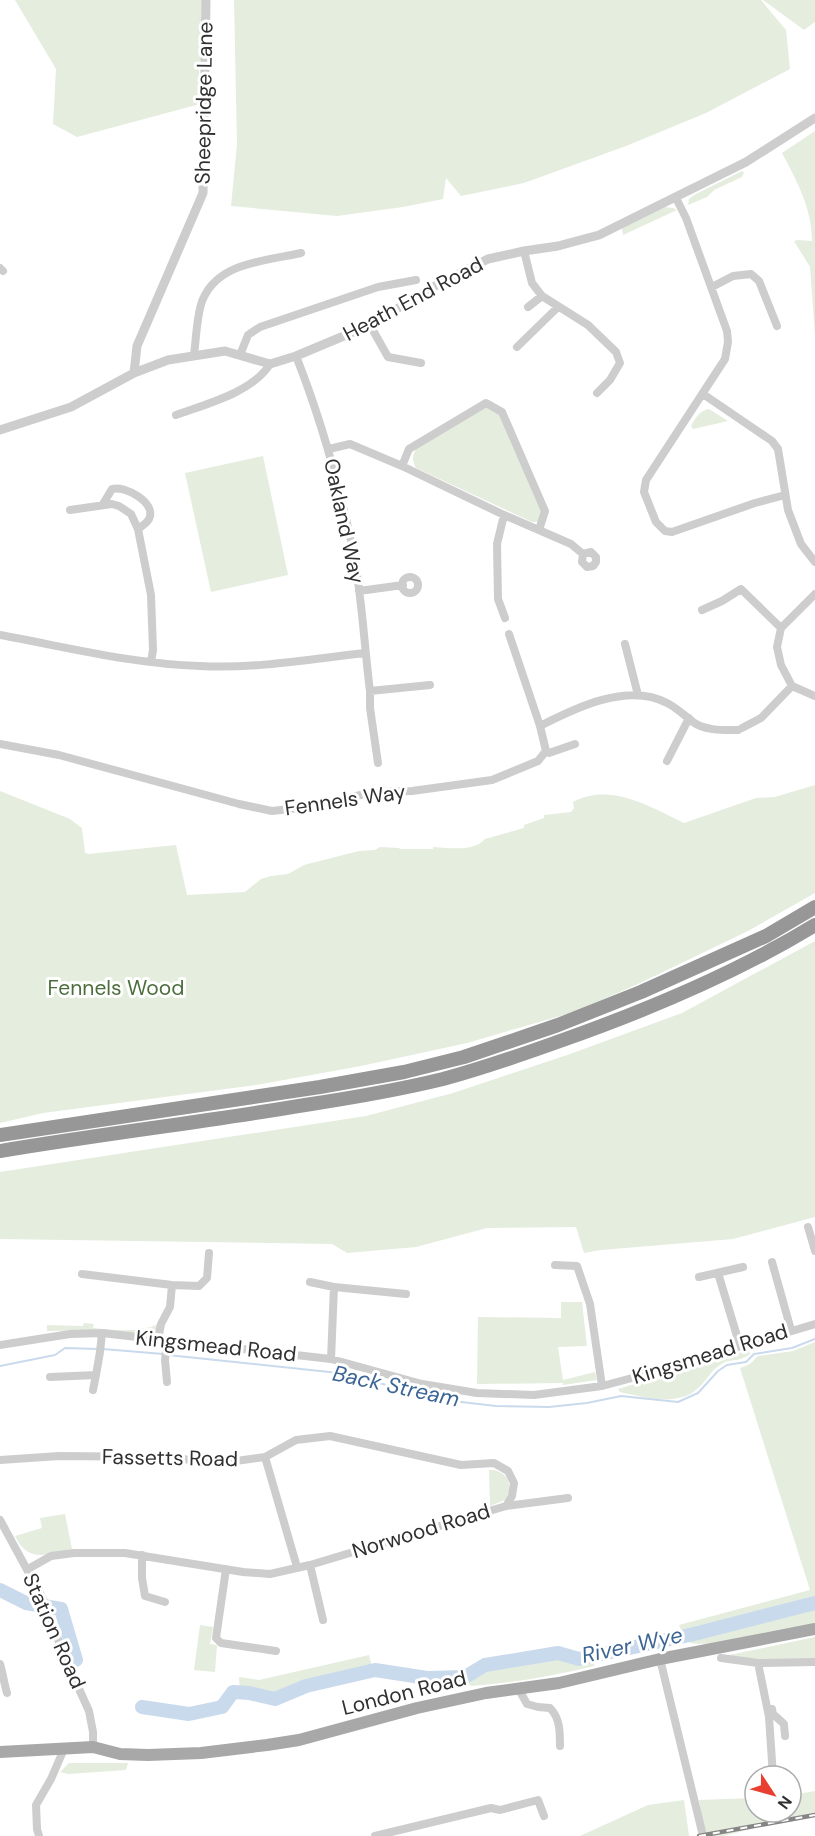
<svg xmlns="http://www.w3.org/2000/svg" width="815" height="1836" font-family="'DM Sans',sans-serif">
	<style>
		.green { fill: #e4edde }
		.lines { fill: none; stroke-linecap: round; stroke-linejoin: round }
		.stream { stroke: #cadaed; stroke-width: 2 }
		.river { stroke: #cadaed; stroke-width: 14 }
		.minor { stroke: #cdcdcd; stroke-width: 8 }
		.tertiary { stroke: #cdcdcd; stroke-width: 9 }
		.primary { stroke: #a8a8a8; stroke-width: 12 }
		.motorway { stroke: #979797; stroke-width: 14 }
		.rail-casing { stroke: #858585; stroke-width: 4.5 }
		.rail { stroke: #fff; stroke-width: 2; stroke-dasharray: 7; stroke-linecap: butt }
		.labels { text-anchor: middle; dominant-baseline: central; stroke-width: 6; stroke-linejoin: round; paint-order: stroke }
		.street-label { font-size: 21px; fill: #303030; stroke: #fff }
		.park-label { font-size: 21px; fill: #4c6e3c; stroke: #fff }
		.water-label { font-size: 22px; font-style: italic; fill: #3c6595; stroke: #fff }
	</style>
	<rect width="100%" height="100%" fill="#fff"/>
	<path class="green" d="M15,0H202V66H199L200,104L77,137L53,124L56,69Z
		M234,0H761L786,30L790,69L706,113L626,146L524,183L461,196L446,178L443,199L403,207L337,216L231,206L237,144Z
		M763,0H815V22L804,30Z
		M815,131V335L810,267L794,241L798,240L812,241C812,209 797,181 782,153Z
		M742,171L744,173L742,177L714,190L707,197L688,205L689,199L694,195Z
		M665,207L673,208L677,210L623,235L622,228Z
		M490,406L498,409L545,515L540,522H532L416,468C412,461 412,456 416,449L483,408Z
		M709,409L728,421L693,429L691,426C696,417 699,411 709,409Z
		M263,456L288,575L211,592L185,473Z
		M815,785V893L748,931L638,984L574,1012L467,1043L361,1066L256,1085L43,1113L0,1123V791L70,819L82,828L85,853L88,854L176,845L187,895L245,892L261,879L271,876L288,874L304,865L359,851L375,850L380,847L399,848L400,849H433V847C449,848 474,852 485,839L524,828V825L544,818V815L571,812L574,808L573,802C611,782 650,807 684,823L756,798L775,797Z
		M815,941V1217L733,1239L601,1250L584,1253L576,1227L487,1228L416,1247L347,1253L332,1244L0,1239V1172L366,1116L453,1093L570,1054L682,1013Z
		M561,1302H582L587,1346L558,1347L563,1380L595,1372L597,1380L563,1385V1383L477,1384L478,1317L561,1318Z
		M84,1323L94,1324L93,1328C115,1330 138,1333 159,1324L156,1333L151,1336L101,1330L47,1331V1325L83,1326Z
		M815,1342V1601L683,1635L679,1625L810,1590L740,1368L750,1364L758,1356L793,1351Z
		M749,1350L750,1354C736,1364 731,1357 720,1365C710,1371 706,1382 697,1389C678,1407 643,1397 620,1392L618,1389Z
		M489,1470C507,1469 515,1486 505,1500L490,1506Z
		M65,1514L72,1549C46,1554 29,1564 15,1536L42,1528L40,1518Z
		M815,1609V1625C791,1630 706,1650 688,1642Z
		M200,1625L213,1627L210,1644L217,1645L215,1672L194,1670Z
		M815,1637V1658L779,1662L725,1656Z
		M369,1655L374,1674C354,1676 327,1676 309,1684C293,1690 287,1708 268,1698L266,1700L240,1690L239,1677L259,1680Z
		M563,1657H569L578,1664L596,1661L594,1666C554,1676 512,1683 471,1686L468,1683L479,1674L490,1669Z
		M69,1763H128L126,1770L68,1774L60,1772Z
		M815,1791V1813L723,1836H704L699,1800L755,1798V1812H791V1795Z
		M684,1800L689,1836H580L648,1805Z"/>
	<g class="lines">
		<path class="stream" d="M103,1349L163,1354
			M168,1355L348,1374L435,1399L496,1406L549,1407L587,1403L621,1396L678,1402L698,1393L718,1371L727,1365L746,1362L754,1354L792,1348L815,1339
			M0,1366L55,1355L65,1348L97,1349"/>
		<path class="river" d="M0,1590L26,1603L61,1609L76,1660
			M142,1707L189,1714L222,1707L233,1692L249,1693L275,1699L306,1686L375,1670L427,1678L465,1677L485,1665L558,1653L579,1659L694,1634L815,1603"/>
		<path class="minor" d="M676,198L686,218L727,331L728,342L725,359L646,480L644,492L656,522L665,531L672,532L755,503L785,495
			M524,251L532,283L542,296L588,325L616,352L620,363L610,380L597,393
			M0,268L3,271
			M712,287L733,276L751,274L759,281L777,326
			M528,307L542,296
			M370,325L388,357L421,363
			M517,347L558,307
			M194,355C196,340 197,311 203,299C219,262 266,261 301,253
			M240,355L248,335L260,327L378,287L416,280
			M296,356C321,419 339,484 353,550C362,596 364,644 370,691V708L378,763
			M703,394L772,441L778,449L788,510L801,544L815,562
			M176,415C206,404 253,392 270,364
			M329,449L350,444L402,466L504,515L571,544L583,554L591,552L596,557V562L593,566L587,567L582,562L583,554
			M402,466L409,449L486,403L502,412L545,511L539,530
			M103,504L112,489C125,485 157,503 149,519C147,523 142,526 138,529
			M70,510L112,504L119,506L131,514L138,529L151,595L153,650L151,662
			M504,515L497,544L498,599L505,618
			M402 585a8 8 0 1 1 16 0a8 8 0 1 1-16 0Z
			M359,591L403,585
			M815,594L781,628L777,647L781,665L792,686L815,696
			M702,610L722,601L741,589L781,628
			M509,634L540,726L546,751
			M0,635C66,647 133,664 200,666C255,669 311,659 365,653
			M625,644L638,695
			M370,691L430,685
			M540,726C575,708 628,682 667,703C677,708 685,716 693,722C705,731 724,730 738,730
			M742,728L761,718L792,686
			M0,744L59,755L239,804L272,811L307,807L374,792L412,791L492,780L538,761L546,751
			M546,751L549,753L575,744
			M667,761L689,718
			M808,1227L815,1251
			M772,1262L791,1330
			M555,1265L577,1266L590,1304L602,1386
			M718,1273L740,1346
			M82,1274L172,1285L199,1286L207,1278L209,1253
			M699,1277L743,1267
			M310,1282L334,1287
			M158,1340L161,1324L170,1307L172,1285
			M0,1345L70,1334L102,1333L331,1359L422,1384L477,1393L534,1395L602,1386L651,1373L815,1324
			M331,1359L334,1287L406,1294
			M50,1377L96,1375L100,1352L102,1333
			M167,1382L165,1360L167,1341
			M93,1390L96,1375
			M265,1457L297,1567
			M0,1460L59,1456L162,1457L221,1463L265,1457L296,1440L330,1436L461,1465L494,1463L508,1471L514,1483L512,1496L506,1506
			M0,1520L43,1599L65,1658L89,1711L93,1732V1747
			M142,1555V1578L145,1596L165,1602
			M310,1565L323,1620
			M28,1569L51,1556L74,1553H125L243,1572L270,1574L310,1565L506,1506L568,1498
			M226,1569L216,1638L221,1643L276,1651
			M721,1658L758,1663L815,1662
			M660,1659L703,1836
			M758,1663L769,1717L773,1776
			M0,1664C3,1674 4,1683 7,1693
			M518,1688L527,1704L538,1707L550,1708C560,1718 560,1732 560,1746
			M772,1709L773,1714L784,1724L785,1736
			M39,1836L37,1829L36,1805L51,1779L64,1749
			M375,1836L491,1808L500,1810L538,1800L544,1816"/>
		<path class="tertiary" d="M134,373L137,346L203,193L206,0
			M0,430L71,407L134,373L168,360L225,351L270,364L296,356L370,325L435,286L488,259L524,251L558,246L599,235L746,162L815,118"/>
		<path class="primary" d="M0,1752L93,1747L120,1754L148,1755L201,1753L267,1745L299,1740L417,1708L486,1693L559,1683L660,1659L815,1629"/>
		<path class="motorway" d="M0,1135L320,1087L404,1072L464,1057L558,1025L641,992L766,936L815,907
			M0,1151C101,1134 204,1122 305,1105C351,1098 398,1090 443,1079C483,1068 521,1055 560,1041C648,1010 735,974 815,925"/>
		<defs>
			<path id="rail" d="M699,1836L815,1815"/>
		</defs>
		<use href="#rail" class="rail-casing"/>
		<use href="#rail" class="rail"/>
	</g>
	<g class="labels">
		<g class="street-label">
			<text transform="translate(204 103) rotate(-89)">Sheepridge Lane</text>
			<text transform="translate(413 299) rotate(-28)">Heath End Road</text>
			<text transform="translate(344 521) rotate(78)">Oakland Way</text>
			<text transform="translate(345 800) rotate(-8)">Fennels Way</text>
			<text transform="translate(216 1346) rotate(6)">Kingsmead Road</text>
			<text transform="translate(710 1354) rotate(-17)">Kingsmead Road</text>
			<text transform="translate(170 1458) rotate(1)">Fassetts Road</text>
			<text transform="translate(421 1531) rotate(-17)">Norwood Road</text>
			<text transform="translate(54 1631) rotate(66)">Station Road</text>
			<text transform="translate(404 1693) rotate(-14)">London Road</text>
		</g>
		<g class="park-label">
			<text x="116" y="988">Fennels Wood</text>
		</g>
		<g class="water-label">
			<text transform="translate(396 1386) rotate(12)">Back Stream</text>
			<text transform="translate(632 1645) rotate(-12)">River Wye</text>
		</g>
	</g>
	<g transform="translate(773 1794) rotate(126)"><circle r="28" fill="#ffffff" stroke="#acacac" stroke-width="1.5"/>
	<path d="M0-4.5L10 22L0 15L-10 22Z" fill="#e93f30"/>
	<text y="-9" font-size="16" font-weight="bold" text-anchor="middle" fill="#303030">N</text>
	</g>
</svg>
